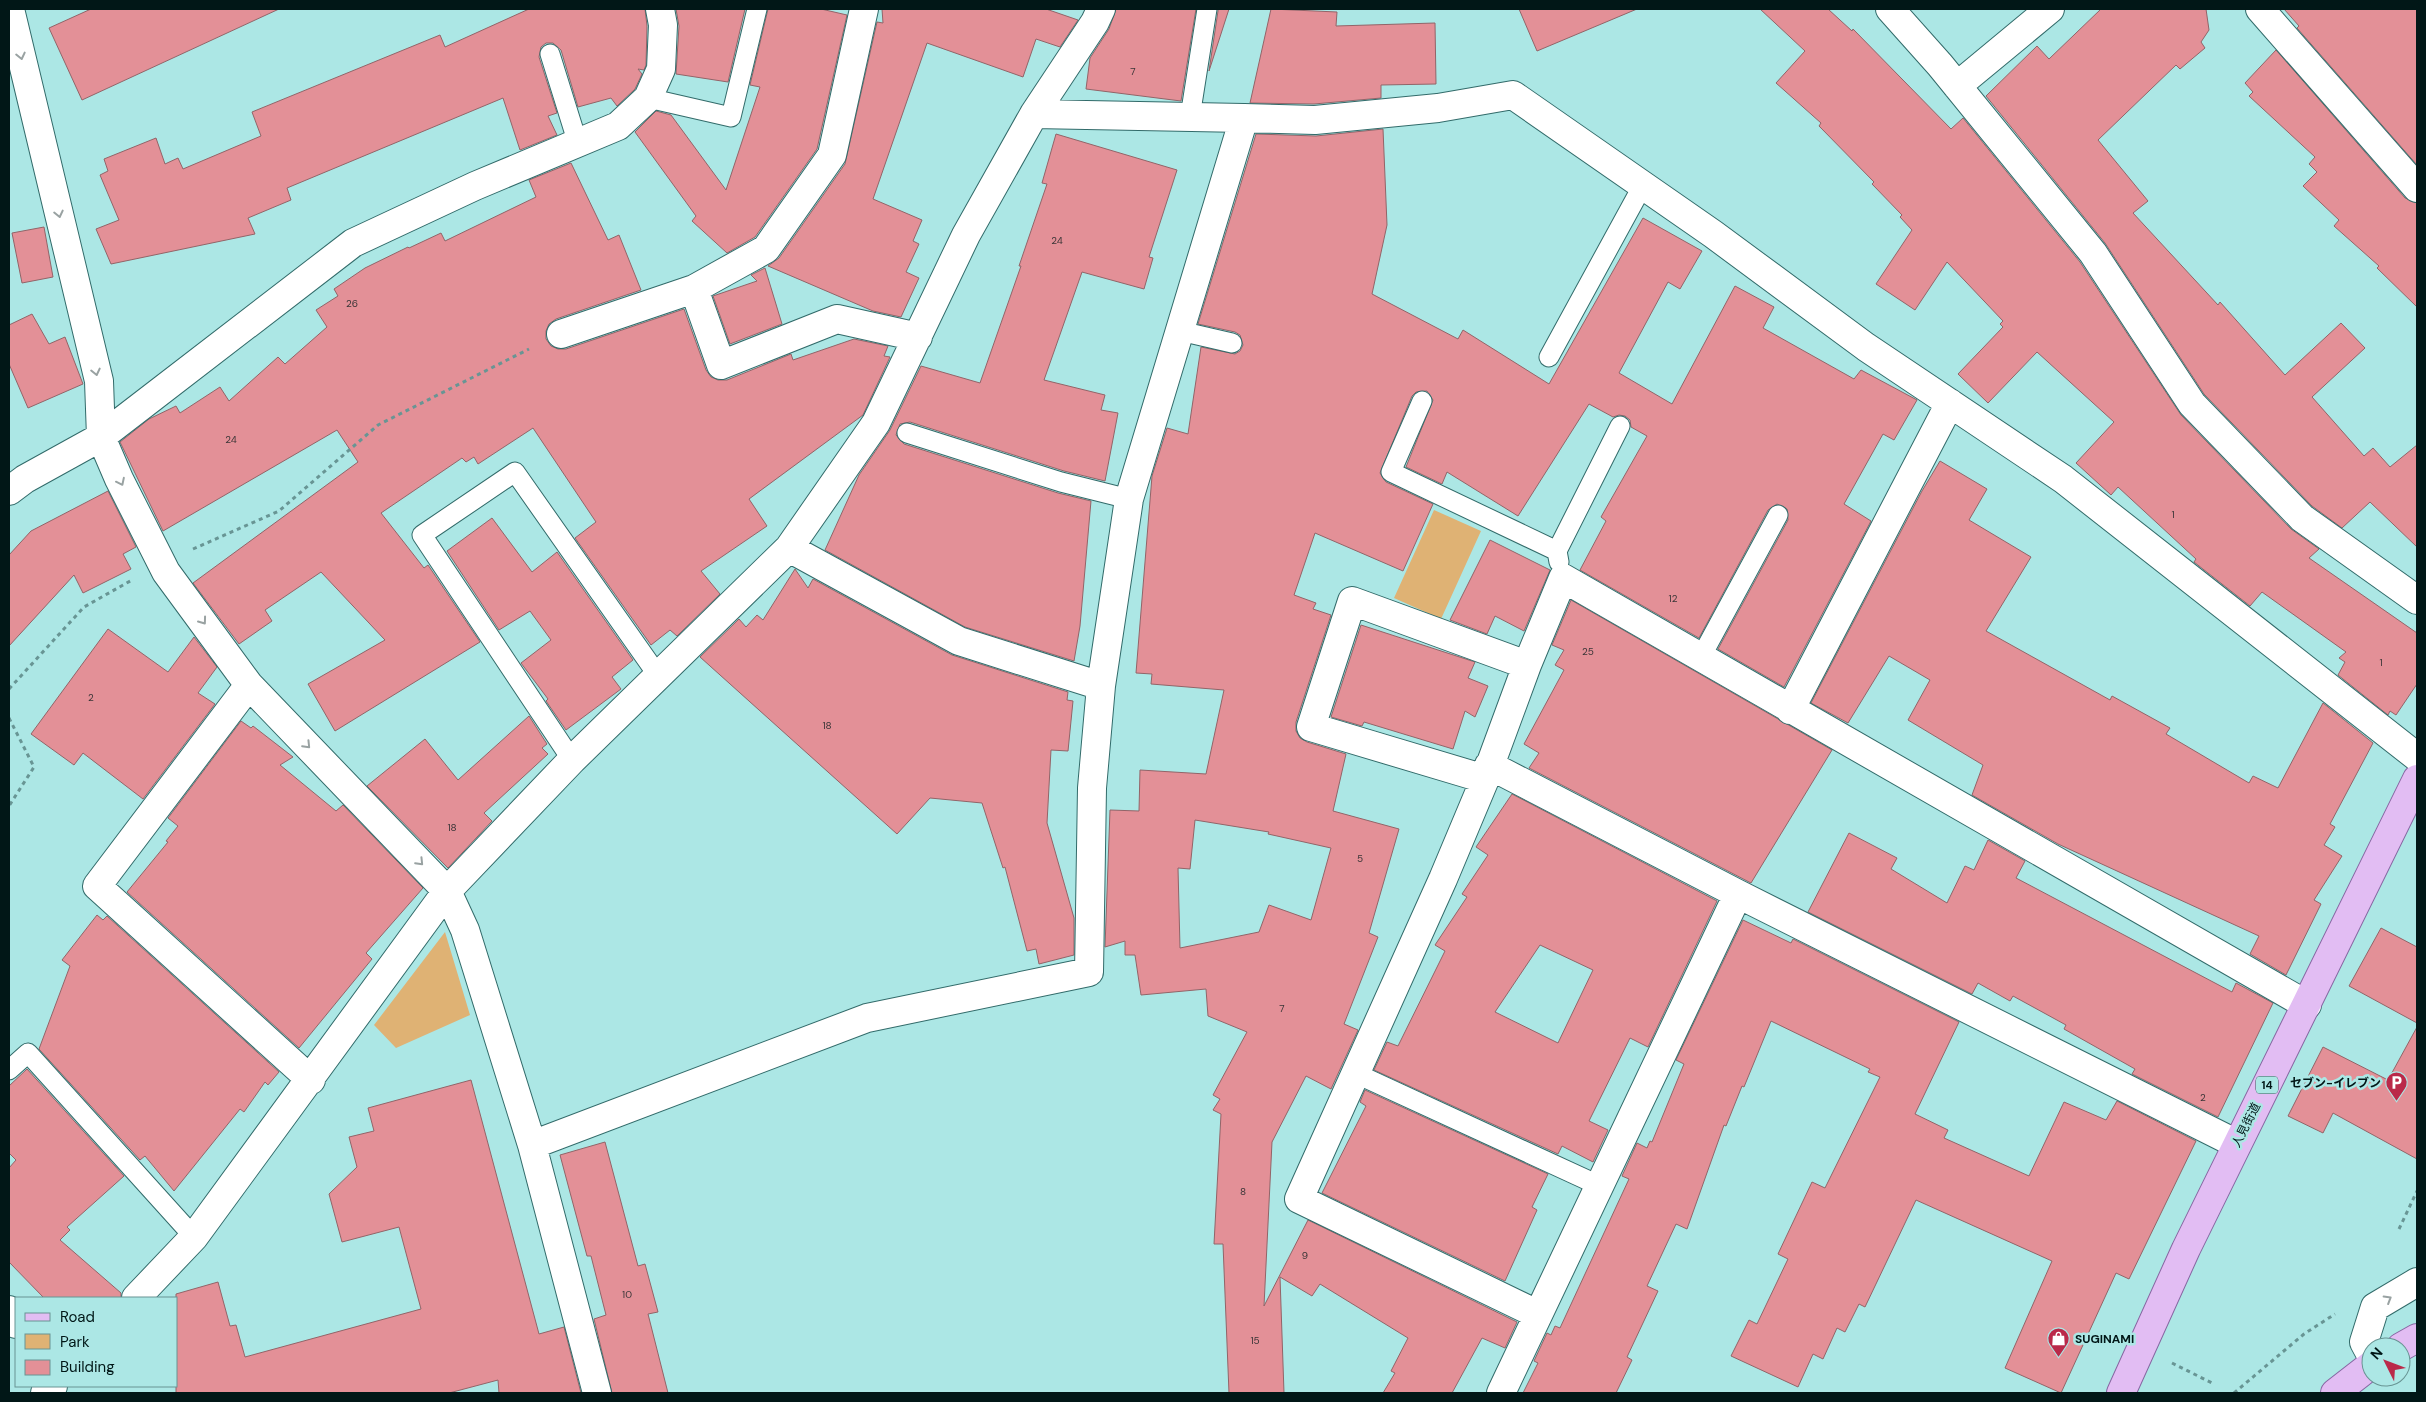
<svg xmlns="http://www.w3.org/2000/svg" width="2426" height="1402" font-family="'DM Sans','Noto Sans JP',sans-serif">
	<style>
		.green { fill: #dfb274 }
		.building { fill: #e39097; stroke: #926468; fill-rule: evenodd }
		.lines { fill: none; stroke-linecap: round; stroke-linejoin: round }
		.lane-casing { stroke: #326b6a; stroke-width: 21 }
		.street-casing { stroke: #326b6a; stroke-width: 30 }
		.primary-casing { stroke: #8666a1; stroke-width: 30 }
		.path { stroke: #689594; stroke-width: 3; stroke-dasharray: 4 4; stroke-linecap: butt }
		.lane { stroke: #fff; stroke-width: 19 }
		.street { stroke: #fff; stroke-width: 28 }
		.primary { stroke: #e2bdf3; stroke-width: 28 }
		.oneway { stroke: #99a2a2 }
		.labels { text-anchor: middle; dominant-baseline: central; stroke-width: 5; stroke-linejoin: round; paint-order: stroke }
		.number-label { font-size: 10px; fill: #3a3537 }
		.shield { fill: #ace7e5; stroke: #345555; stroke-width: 1 }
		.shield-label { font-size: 11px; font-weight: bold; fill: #011717 }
		.poi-label { font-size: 12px; font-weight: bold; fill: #011717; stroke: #ace7e5; text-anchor: end }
		.street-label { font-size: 12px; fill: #011717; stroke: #ace7e5 }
	</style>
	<rect width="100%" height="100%" fill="#ace7e5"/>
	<path class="green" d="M1434,510L1481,531L1441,619L1394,598Z
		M445,932L470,1015L396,1048L374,1025Z"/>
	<path class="building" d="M91,9H279L82,100L49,28Z
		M529,9H645L647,26L646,65L644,70L638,69L642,74L635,89L617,106L611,98L578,107L561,50L553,43H546L541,47L539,57L557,113L548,116L557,135L520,150L503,98L287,188L291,200L248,218L255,234L111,264L96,229L119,220L100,175L108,171L104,159L156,138L165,164L178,158L183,169L261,136L252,112L440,35L445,47Z
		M676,9H745L728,82L676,74L679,26Z
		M768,9H821L847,15L817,149L755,237L727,253L692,221L696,216L635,132L656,111L671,115L726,190L760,87L750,85Z
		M882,9H1046L1078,20L1060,47L1036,39L1023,77L927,43L873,199L922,220L913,241L919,244L906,272L919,278L901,317L873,311L768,266L779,258L845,164L877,22L883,23Z
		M1116,9H1196L1181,101L1086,89L1090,58L1109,29Z
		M1218,9H1229L1209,71L1218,11Z
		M1271,9L1337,12L1336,26L1435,23L1436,84L1381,85V98L1314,104L1250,103Z
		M1519,9H1637L1537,51Z
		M1760,9H1828L1852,31L1853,29L1951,129L1963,118L2080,262L2181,415L2291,529L2319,549L2309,558L2417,633V684L2396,715L2390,711L2388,715L2338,675L2345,662L2339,658L2346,652L2262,592L2250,606L2194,562L2196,559L2118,487L2111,495L2076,463L2114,422L2037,352L1988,403L1958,374L2003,327L2000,324L2003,321L1947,262L1915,310L1876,284L1912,230L1900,217L1902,215L1872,184L1874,182L1819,126L1821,123L1776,83L1805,51Z
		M2101,9H2206L2209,30L2201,42L2205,48L2180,69L2176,65L2098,140L2148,201L2133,213L2218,305L2220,302L2285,375L2341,323L2365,348L2312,397L2364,456L2373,448L2390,467L2417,445V547L2370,502L2342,528L2312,506L2204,394L2105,243L1986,96L2037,46L2049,59Z
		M2284,9H2417V165L2297,28L2299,26Z
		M2276,50L2405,198L2417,203V307L2377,268L2379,266L2334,226L2339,220L2303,186L2317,172L2309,164L2315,157L2249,96L2253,92L2245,83Z
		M1383,129L1387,225L1372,294L1458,339L1463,330L1549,384L1643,218L1702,251L1680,289L1668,282L1619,373L1672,404L1735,286L1774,307L1763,328L1854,379L1861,370L1917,400L1894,440L1883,434L1844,504L1871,521L1784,687L1718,649L1788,520L1787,509L1777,504L1768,510L1699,638L1580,570L1606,521L1601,517L1647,436L1631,427L1630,420L1625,416L1619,415L1613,417L1589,404L1518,516L1447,472L1442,484L1406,467L1433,400L1427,391L1416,392L1412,396L1380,473L1386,482L1433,504L1403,571L1315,533L1294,595L1316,603L1313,609L1331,615L1296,722V731L1300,738L1307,742L1346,754L1333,811L1399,829L1369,933L1378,937L1344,1024L1358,1030L1331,1089L1306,1076L1272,1142L1264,1306L1308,1220L1517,1322L1505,1348L1482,1338L1452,1393H1383L1395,1373L1391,1371L1408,1338L1320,1284L1312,1296L1280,1277L1284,1393H1229L1223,1244H1214L1221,1114L1213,1110L1220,1099L1213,1095L1247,1032L1208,1016L1206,989L1141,995L1135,955H1125V941L1105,947L1110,810L1139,811L1140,770L1206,774L1224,690L1151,684L1152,674L1136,673L1152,476L1167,428L1188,434L1201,347L1235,354L1240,351L1243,345L1240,335L1235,332L1198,324L1256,134L1316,136ZM1195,820L1269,832L1268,834L1331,848L1311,920L1269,905L1259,932L1180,948L1178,868L1190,869Z
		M1056,134L1177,170L1149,257L1153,258L1144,289L1082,272L1044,380L1105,395L1101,410L1118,413L1105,481L1064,471L910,422L900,424L896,435L904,444L1058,493L1091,501L1080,626L1074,661L965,627L825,550L859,475L890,430L921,366L980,383L1021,266H1019L1047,184L1042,183Z
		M571,163L608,240L619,235L641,290L556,319L549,324L546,331V339L551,346L558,349H566L684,309L706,370L711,377L718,380H727L791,354L793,360L854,339L888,346L884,356L890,357L863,415L749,499L767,526L701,571L720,594L677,636L670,630L651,645L575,538L596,522L533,428L478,464L474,457L466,462L462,458L381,513L424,568L428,565L480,642L335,731L308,684L385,640L321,572L265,610L272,621L239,644L193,583L358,462L337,430L163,531L120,442L149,419L176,406L180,413L220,387L229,401L278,357L285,364L327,327L316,310L338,296L334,289L365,268L408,247L409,248L441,233L445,241L536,197L529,180Z
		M44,227L53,277L22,283L12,233Z
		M765,268L782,324L730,344L713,296L757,281L751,275Z
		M32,314L49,344L65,337L83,384L28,408L9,364V325Z
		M1940,461L1987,489L1969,520L2031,557L1986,631L2110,700L2112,696L2170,728L2166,734L2249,783L2253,776L2278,788L2323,703L2373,743L2330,824L2335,827L2324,845L2342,856L2314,900L2321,904L2286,975L2250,954L2259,936L2058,844L1972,795L1983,765L1908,720L1930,680L1889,656L1848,723L1811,703L1922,491Z
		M108,491L136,547L123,554L131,569L83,593L74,575L9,646V555L31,531Z
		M492,518L532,572L557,552L633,660L612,677L621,689L566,730L546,701L548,699L521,663L551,640L530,611L499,630L447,551Z
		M1490,540L1550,570L1524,631L1495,616L1487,634L1450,620Z
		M795,569L808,588L813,579L952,655L1068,692L1067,700L1073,701L1068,751L1051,750L1047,823L1074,918V955L1039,964L1036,949L1027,951L1005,867L1003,868L982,803L930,798L897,834L700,657L739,619L746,627L757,615L763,620Z
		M1571,600L1832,750L1751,883L1529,768L1539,753L1524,744L1564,670L1555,665L1564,650L1552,645Z
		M1361,625L1475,662L1468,678L1488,686L1475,717L1465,711L1453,749L1364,722L1362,726L1331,717Z
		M108,629L168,672L194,637L217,667L198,693L215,704L143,799L83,753L74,765L31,734Z
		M529,716L547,744L542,748L548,754L484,813L492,821L448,868L367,786L425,739L458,780Z
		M241,721L251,728L253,726L293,757L280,765L336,811L343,805L423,888L366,953L372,959L299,1048L127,892L168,842L166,841L178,826L168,818Z
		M1512,794L1717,901L1648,1047L1630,1038L1589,1121L1608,1130L1593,1162L1562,1146L1558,1154L1374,1070L1387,1042L1398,1046L1445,951L1435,945L1467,897L1462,894L1488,855L1476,847ZM1540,945L1593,970L1558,1043L1495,1012Z
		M1849,833L1897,858L1891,869L1947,903L1965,866L1974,870L1988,840L2025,861L2016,878L2232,992L2236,983L2273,1003L2218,1117L2132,1074L2135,1069L2064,1029L2066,1025L2013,996L2010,1001L1978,983L1972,994L1808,912Z
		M97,915L103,920L107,916L279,1072L268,1085L265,1082L244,1112L240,1109L174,1191L145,1156L140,1160L39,1049L70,966L62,960Z
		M1743,920L1791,943L1793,939L1959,1022L1915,1114L1948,1130L1944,1138L2029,1176L2064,1102L2106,1120L2117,1101L2196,1141L2129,1279L2116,1273L2061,1393L2005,1368L2052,1261L1916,1200L1865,1307L1859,1304L1845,1332L1837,1328L1823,1359L1813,1354L1798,1387L1731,1356L1749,1320L1757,1324L1788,1259L1778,1254L1812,1182L1825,1188L1880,1077L1868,1072L1870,1069L1771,1021L1744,1087L1742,1086L1726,1126L1724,1125L1687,1229L1676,1224L1647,1286L1658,1291L1627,1357L1632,1360L1616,1393H1523L1538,1363L1534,1361L1547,1333L1551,1335L1555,1326L1560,1328L1629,1179L1622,1176L1637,1143L1647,1148L1650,1141L1652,1142L1684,1064L1676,1060Z
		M2381,928L2417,947V1023L2349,986Z
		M2417,1027V1159L2333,1113L2323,1133L2288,1116L2323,1047L2388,1080Z
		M27,1069L124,1176L67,1227L70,1230L60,1240L121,1293V1298H44L9,1262V1168L16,1160L9,1153V1086Z
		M471,1080L539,1334L564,1327L581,1393H499L498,1380L449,1393H176V1294L218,1282L230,1326L236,1325L245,1357L421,1309L399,1227L342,1242L329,1194L357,1167L349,1137L374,1131L368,1108Z
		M1365,1090L1548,1174L1532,1207L1537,1210L1505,1281L1322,1193L1366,1106L1360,1102Z
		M605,1142L638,1266L645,1264L658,1312L648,1314L668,1393H612L594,1319L606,1315L591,1256H587L560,1155Z"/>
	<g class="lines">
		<defs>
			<path id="lane" d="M550,54L578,144
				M648,98L731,117L757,9
				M1190,117L1207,9
				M1180,331L1232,343
				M1549,357L1643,185
				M1422,401L1391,472L1557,551
				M907,433L1061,482L1129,499
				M1559,562L1557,551L1620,426
				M1701,657L1778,515
				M572,760L422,535L515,472L659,677
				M9,1070L28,1053L194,1237
				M1357,1074L1598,1185"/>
			<path id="street" d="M10,9L99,381L101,437L119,479L166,572L249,685L447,891L465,930L532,1145L597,1393
				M1890,9L1940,65L2093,253L2192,404L2302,518L2417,600
				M2260,9L2417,188
				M1957,86L2050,9
				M1034,114L1244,118
				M694,289L721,365L837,319L918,337
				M561,334L694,289L766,249L832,155L864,9
				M9,491L25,479L101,437L353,243L475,186L618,126L648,98L661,69L663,25L660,9
				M789,548L959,641L1101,686
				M249,685L97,886L311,1080
				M1790,710L1950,403
				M1489,765L1738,894L2237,1144
				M1485,779L1311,727L1352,601L1527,665
				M532,1145L867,1018L1089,972L1092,788L1101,686L1129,499L1244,118L1315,120L1438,108L1513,95L1713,234L1866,347L2063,479L2417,757
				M136,1298L194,1237L447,891L572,760L789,548L876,423L966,235L1034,114L1095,22L1101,9
				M9,1310L16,1324
				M1537,1314L1299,1199L1443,879L1485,779L1527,665L1563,578L2307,1005
				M2371,1355L2364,1342L2375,1307L2417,1282
				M45,1393L53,1386
				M1501,1393L1738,894"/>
			<path id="primary" d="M2401,1347L2417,1338
				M2121,1393L2186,1249L2417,779
				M2335,1393L2371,1365"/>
		</defs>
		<use href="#lane" class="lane-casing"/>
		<use href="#street" class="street-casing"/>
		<use href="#primary" class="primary-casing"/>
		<path class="path" d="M193,549L279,511L378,425L529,349
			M9,689L84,607L132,580
			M9,718L34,767L9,806
			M2399,1229L2417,1191
			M2172,1363L2214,1384
			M2234,1393L2304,1334L2335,1314"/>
		<use href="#lane" class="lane"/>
		<use href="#street" class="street"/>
		<use href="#primary" class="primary"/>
	</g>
	<defs><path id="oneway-chevron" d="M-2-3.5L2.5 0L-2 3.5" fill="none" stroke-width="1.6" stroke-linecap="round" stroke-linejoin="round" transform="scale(1.25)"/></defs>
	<g class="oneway">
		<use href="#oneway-chevron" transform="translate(21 56) rotate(77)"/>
		<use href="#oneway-chevron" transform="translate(59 214) rotate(77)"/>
		<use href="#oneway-chevron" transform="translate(96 372) rotate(77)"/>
		<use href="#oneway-chevron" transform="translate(121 482) rotate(64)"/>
		<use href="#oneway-chevron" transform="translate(203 621) rotate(54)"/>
		<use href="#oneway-chevron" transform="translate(307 745) rotate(46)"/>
		<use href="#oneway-chevron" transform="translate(420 862) rotate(46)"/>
		<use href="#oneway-chevron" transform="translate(2388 1299) rotate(-31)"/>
	</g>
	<defs>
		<symbol id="parking-pin" viewBox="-11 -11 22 30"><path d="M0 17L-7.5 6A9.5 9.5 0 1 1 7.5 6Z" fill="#ba2949" stroke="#ace7e5"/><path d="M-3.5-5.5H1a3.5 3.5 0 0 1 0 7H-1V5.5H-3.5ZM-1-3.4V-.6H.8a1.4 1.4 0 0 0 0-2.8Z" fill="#fff"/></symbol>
		<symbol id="shop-pin" viewBox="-11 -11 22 30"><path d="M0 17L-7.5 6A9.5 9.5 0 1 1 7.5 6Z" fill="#ba2949" stroke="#ace7e5"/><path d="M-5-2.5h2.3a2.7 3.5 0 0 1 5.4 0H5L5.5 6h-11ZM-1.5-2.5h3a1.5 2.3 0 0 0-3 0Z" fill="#fff"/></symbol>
	</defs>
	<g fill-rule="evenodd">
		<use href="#parking-pin" x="2384" y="1070" width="25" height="34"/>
		<use href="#shop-pin" x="2046" y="1326" width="25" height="34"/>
	</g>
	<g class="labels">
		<g class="number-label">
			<text x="1133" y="71">7</text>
			<text x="1057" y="240">24</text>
			<text x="352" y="303">26</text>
			<text x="231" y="439">24</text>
			<text x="2173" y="514">1</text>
			<text x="1673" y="598">12</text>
			<text x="1588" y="651">25</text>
			<text x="2381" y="662">1</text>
			<text x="91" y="697">2</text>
			<text x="827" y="725">18</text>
			<text x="452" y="827">18</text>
			<text x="1360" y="858">5</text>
			<text x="1282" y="1008">7</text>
			<text x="2203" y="1097">2</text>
			<text x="1243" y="1191">8</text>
			<text x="1305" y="1255">9</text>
			<text x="627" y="1294">10</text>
			<text x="1255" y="1340">15</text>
		</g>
		<rect class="shield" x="2256" y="1076.5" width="22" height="17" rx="4"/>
		<g class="shield-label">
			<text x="2267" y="1085">14</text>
		</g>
		<g class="poi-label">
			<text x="2381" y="1083">セブン-イレブン</text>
			<text x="2075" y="1339" text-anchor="start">SUGINAMI</text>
		</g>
		<g class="street-label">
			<text transform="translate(2246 1125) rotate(-63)">人見街道</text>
		</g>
	</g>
	<rect width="2426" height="1402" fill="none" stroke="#011717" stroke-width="20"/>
	<rect x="15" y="1297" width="162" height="90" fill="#ace7e5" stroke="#689493"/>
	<rect x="25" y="1313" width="25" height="8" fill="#e2bdf3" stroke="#689493"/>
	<text x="60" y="1322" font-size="15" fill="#011717">Road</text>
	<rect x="25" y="1334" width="25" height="15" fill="#dfb274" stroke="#689493"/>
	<text x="60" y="1347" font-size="15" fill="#011717">Park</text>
	<rect x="25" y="1360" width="25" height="15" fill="#e39097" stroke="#689493"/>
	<text x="60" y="1372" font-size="15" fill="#011717">Building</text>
	<g transform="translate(2386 1362) rotate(312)"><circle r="24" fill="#ace7e5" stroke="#689493"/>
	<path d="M0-4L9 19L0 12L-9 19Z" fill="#ba2949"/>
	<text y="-8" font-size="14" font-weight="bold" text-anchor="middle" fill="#011717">N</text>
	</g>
</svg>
